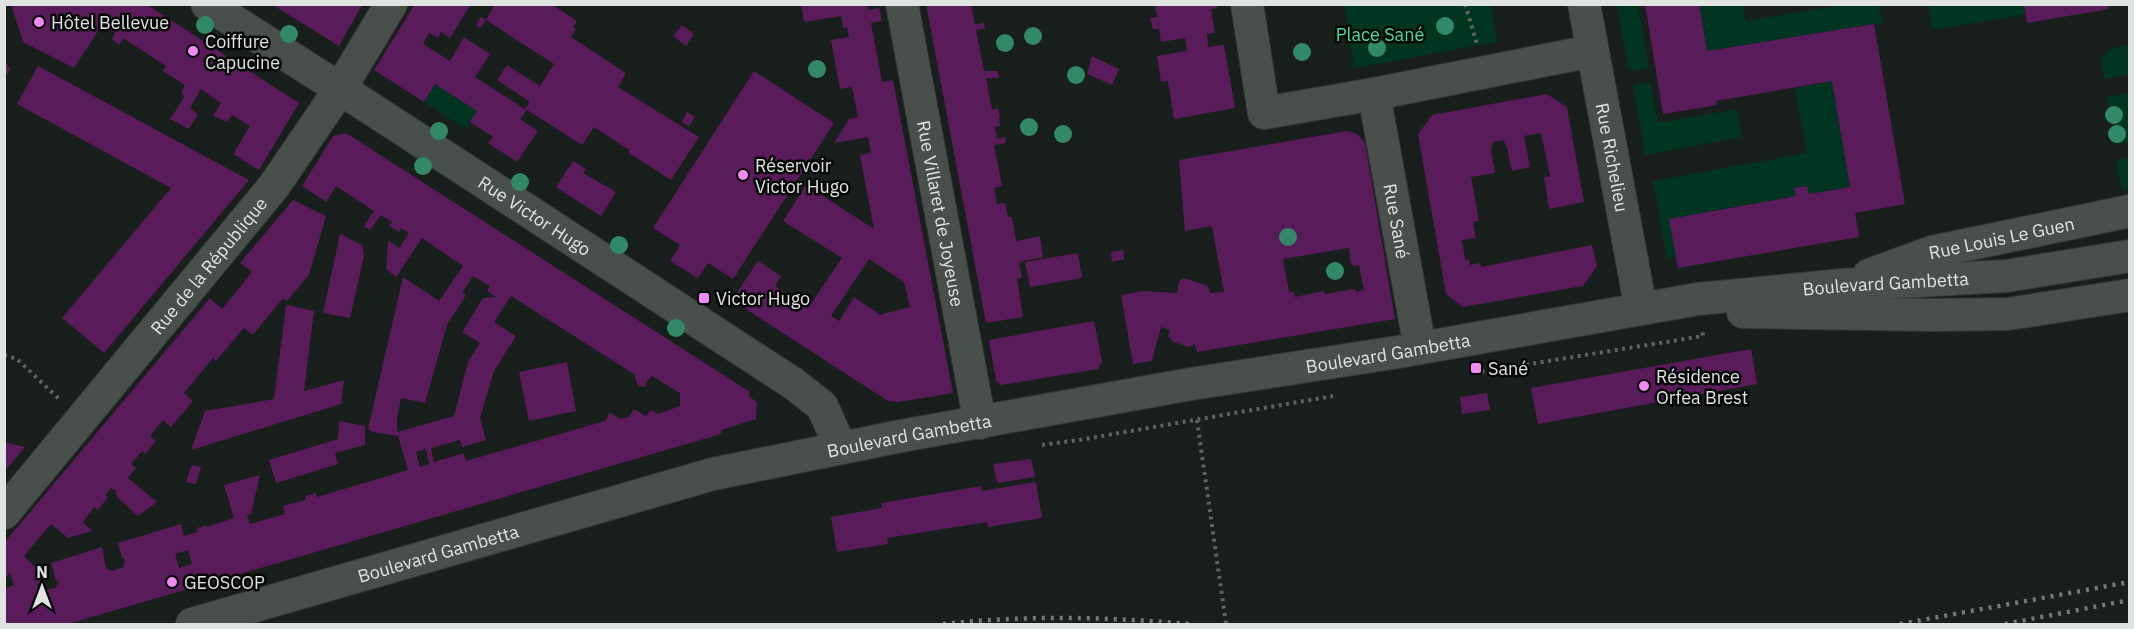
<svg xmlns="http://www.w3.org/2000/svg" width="2134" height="629" font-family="'IBM Plex Sans',sans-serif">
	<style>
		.green { fill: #023422 }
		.building { fill: #5a1b5b; fill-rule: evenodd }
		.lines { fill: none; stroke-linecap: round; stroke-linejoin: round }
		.minor-casing { stroke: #353937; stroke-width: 34 }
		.path { stroke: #5f6462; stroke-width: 4; stroke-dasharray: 3 4.5; stroke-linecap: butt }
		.minor { stroke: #49504c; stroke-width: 32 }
		.rail { stroke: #767b78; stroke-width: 4.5; stroke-dasharray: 3 6; stroke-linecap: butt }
		.tree { fill: #318967 }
		.poi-dot { fill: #f28af3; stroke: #060807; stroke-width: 2 }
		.labels { text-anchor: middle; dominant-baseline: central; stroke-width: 5; stroke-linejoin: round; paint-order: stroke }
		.poi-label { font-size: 18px; fill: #dfe3e1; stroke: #060807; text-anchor: start }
		.park-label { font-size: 18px; fill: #44dfa5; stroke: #060807 }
		.street-label { font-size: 18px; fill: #dfe3e1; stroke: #060807 }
	</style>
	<rect width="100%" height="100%" fill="#191f1c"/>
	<path class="green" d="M1344,5H1491L1497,42L1354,68Z
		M1617,5H1638L1649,68L1629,71Z
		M1699,5H1743L1746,21L1842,5H1879L1883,23L1707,51Z
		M1928,5H2024L2026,14L1932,30Z
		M2129,45V75L2104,79L2101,61C2108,48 2116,47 2129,45Z
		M1832,81L1850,187L1809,194L1807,186L1795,188L1796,196L1670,219L1676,257L1667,258L1653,181L1807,153L1795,88Z
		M1650,82L1658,123L1737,109L1742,137L1645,155L1633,85Z
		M435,84L477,111L466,129L424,102Z
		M2129,93V142L2114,144L2107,97Z
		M2129,158V190L2122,191L2116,160Z"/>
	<path class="building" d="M11,4H146L299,103L259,170L233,154L250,126L232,115L227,122L213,116L221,103L201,89L190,108L198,114L189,129L170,119L185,96L181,93L185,85L163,71L166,66L123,38L119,45L112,39L115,33L102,25L74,68L23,42Z
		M415,4H471L450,38L441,32L438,38L429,33L423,44L450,61L464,37L490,54L475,77L525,109L530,102L497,80L507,65L540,86L554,64L486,20L495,4H551L577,21L573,28L576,29L571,37L626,73L618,87L699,137L671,180L629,153V150L594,127L582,145L527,110L520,119L538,131L517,162L488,143L493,137L470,122L477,111L435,84L424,102L374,70Z
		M801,4H867L868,10L879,8L882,21L871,23L882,82L893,80L953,393L898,402L888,401L732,300L758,261L781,276L775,286L808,308L842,258L783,221L806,185L874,229L860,155L871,153L868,137L834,143L849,119L858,117L852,87L840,89L831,40L849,37L847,27L843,28L841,16L804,22ZM869,259L904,282L910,307L883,314L882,316L854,297L839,321L831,316Z
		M926,4H971L975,24L984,23L985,29L976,30L984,71H998L999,78H986L992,110L998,108L1000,118H999L1000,126L995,127L997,139L1005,137L1006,143L994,145L1002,186L994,188L997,204L1005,203L1008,217H1012L1016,241L1040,236L1043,257L1019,262L1022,278L1017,279L1023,317L986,323Z
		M1155,4H1217L1218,8L1211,9L1215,33L1207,34L1208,47L1224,45L1235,108L1174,119L1168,81L1161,82L1157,56L1187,51L1185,38L1161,42L1159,29H1153L1150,18L1157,17Z
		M1645,4H1699L1707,51L1874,24L1905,204L1855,213L1859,237L1678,268L1669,219L1796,196L1794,188L1807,186L1809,194L1850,187L1832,81L1716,101L1717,105L1663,114Z
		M2024,4H2108L2109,9L2027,23Z
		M273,5H362L339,46Z
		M481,17L486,20L480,28L476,25Z
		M682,25L694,34L686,46L673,36Z
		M1092,56L1119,69L1112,85L1087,74Z
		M4,60L10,69L4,78Z
		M38,66L249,180L104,353L62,318L171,188L17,104Z
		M754,71L834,123L733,279L708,263L698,278L670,261L680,245L653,228Z
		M1547,94L1567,107L1584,202L1549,209L1544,177L1550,176L1541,133L1524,136L1530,167L1512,171L1507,147L1503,140L1493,142L1491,149L1495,173L1471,177L1479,221L1473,222L1476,238L1462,240L1465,260L1469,259L1470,265L1480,263L1481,267L1592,245L1597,266L1583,286L1463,307L1446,294L1418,134L1432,115Z
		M687,112L695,117L689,126L682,122Z
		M1347,131L1357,134L1365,143L1395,319L1197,352L1195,344L1189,347L1173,342L1168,336L1170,330L1161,327L1152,361L1133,364L1121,295L1144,291L1177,293L1179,281L1184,278L1208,286L1210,293L1224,292L1212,226L1185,231L1179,160ZM1349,248L1351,264L1354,266L1359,265L1364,290L1356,292L1355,289L1325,294L1324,291L1295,297L1294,292H1289L1283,259Z
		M346,133L750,392L748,396L757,402L756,419L721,430V434L68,624H4V589L14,585L10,573L4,580V543L210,298L222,309L252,272L240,263L293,200L326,216L309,275L287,301L283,298L253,335L244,328L216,361L213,358L184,393L193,401L171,427L163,420L150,436L156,441L145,454L142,451L131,464L136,468L128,478L157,502L138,516L117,497L116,491L111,488L105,495L108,497L98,510L94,507L83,522L92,531L68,538L51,524L24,556L36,568L41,583L37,584L39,589L47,590L55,588L59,582L56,580L51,563L102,547L106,568L112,571L123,567L125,560L124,558H122L118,543L181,524L184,536L198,532L197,528L207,525V527L234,518L224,485L260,475L251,514L247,515L250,524L285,514L283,506L306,500L305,496L316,493L317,497L408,470L398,436L373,432L368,429L403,277L439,301L463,266L422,238L396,277L386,269L388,240L399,248L409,233L401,228L399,232L389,226L392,222L381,215L370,230L364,226L374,211L336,186L326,202L302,186L333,136ZM473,276L490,286L487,291L496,297L483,298L462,332L480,343L468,362L454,416L397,432V419L401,398L425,403L447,325L466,295L462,293ZM511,296L634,374L638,386L646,387V382L652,376L680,393V406L658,414L651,410L646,416L634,409L629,417L620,419L610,412L605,421L466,461L464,453L434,462L431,448L460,440L462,447L486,440L480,418L494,371L516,336L494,322ZM426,449L429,464L420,467L416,452ZM188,550L192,564L179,568L175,554Z
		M573,161L586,169L583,173L616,192L601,216L556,187Z
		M340,234L362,245L364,256L350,318L323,313Z
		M1123,250L1124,259L1112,262L1111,252Z
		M1078,253L1082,278L1030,287L1025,262Z
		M286,305L314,311L304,391L344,380L341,404L191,450L205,411L274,399Z
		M1094,321L1102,362L1098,369L1001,385L996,381L989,340Z
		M1751,349L1757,384L1538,424L1531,388Z
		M567,362L576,411L529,421L519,372Z
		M1487,393L1490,410L1462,414L1460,397Z
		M339,421L365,426V445L335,453L338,464L276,483L269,460L338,439Z
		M4,442L25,447L4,472Z
		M1031,459L1035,477L997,483L993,464Z
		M192,465L201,467L196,484L186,482Z
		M1036,482L1042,518L988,527L987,522L887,538L888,544L837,552L831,517L882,508L881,503L981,486L982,491Z"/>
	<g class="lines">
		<defs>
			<g id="minor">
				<path id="s1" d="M207,4L370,108L794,384L822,406L841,448"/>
				<path id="s2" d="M902,4L980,423"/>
				<path d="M1247,4L1264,113L1374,94L1592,51"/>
				<path id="s3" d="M1584,4L1641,309"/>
				<path id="s4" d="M1374,94L1420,348"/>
				<path id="s5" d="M1869,275L1932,252L2130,211"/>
				<path d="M1743,312L1933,315L2008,314L2130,295"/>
				<path id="s6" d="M4,513L274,186L340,89L391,4"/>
				<path id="s7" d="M192,624L713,474L901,436L1191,384L1398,352L1698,299L1842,285L2006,276L2130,256"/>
			</g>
		</defs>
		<use href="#minor" class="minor-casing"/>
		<path class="path" d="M1465,4L1477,44
			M4,355L17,359L59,399
			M1474,373L1703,336L1702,329
			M1197,420L1226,624
			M1042,445L1079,440L1333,396"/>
		<use href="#minor" class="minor"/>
		<path class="rail" d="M943,624C1026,615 1107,617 1189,624
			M1900,624L2130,582
			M2005,624L2130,600"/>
	</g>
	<g class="tree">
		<circle cx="205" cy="25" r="9"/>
		<circle cx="1445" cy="26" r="9"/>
		<circle cx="289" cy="34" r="9"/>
		<circle cx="1033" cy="36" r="9"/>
		<circle cx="1005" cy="43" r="9"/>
		<circle cx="1377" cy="48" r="9"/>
		<circle cx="1302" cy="52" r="9"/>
		<circle cx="817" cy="69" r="9"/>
		<circle cx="1076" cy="75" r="9"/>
		<circle cx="2114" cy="115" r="9"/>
		<circle cx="1029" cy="127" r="9"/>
		<circle cx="439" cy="131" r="9"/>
		<circle cx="1063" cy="134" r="9"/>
		<circle cx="2117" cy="134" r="9"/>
		<circle cx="423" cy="166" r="9"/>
		<circle cx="520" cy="182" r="9"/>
		<circle cx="1288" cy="237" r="9"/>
		<circle cx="619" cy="245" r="9"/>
		<circle cx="1335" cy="271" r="9"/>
		<circle cx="676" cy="328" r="9"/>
	</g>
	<g class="poi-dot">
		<circle cx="39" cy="22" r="6"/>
		<circle cx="193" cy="51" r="6"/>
		<circle cx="743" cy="175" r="6"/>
		<rect x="698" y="292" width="12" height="12" rx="3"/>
		<rect x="1470" y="362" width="12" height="12" rx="3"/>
		<circle cx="1644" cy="386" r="6"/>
		<circle cx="172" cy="582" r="6"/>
	</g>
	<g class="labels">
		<g class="poi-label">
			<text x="51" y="22">Hôtel Bellevue</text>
			<text x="205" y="41">Coiffure<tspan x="205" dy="21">Capucine</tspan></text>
			<text x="755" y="165">Réservoir<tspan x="755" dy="21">Victor Hugo</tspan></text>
			<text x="716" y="298">Victor Hugo</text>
			<text x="1488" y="368">Sané</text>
			<text x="1656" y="376">Résidence<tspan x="1656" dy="21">Orfea Brest</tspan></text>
			<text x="184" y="582">GEOSCOP</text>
		</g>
		<g class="park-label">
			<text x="1380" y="34">Place Sané</text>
		</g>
		<g class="street-label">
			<text stroke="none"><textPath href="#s3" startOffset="156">Rue Richelieu</textPath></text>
			<text stroke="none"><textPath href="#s2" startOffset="213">Rue Villaret de Joyeuse</textPath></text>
			<text stroke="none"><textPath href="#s1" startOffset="390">Rue Victor Hugo</textPath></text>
			<text stroke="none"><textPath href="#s4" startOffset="129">Rue Sané</textPath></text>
			<text stroke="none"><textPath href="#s5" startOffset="138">Rue Louis Le Guen</textPath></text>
			<text stroke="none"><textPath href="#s6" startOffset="321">Rue de la République</textPath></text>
			<text stroke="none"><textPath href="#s7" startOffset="1731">Boulevard Gambetta</textPath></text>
			<text stroke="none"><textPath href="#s7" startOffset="1228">Boulevard Gambetta</textPath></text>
			<text stroke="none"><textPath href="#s7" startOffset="742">Boulevard Gambetta</textPath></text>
			<text stroke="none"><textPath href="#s7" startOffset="256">Boulevard Gambetta</textPath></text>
		</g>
	</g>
	<rect width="2134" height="629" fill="none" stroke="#dfe3e1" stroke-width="12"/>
	<g transform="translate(42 587)" stroke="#060807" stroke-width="4.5" paint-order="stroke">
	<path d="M0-4.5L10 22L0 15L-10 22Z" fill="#dfe3e1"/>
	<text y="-9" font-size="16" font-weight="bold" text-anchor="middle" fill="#dfe3e1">N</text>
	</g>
</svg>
